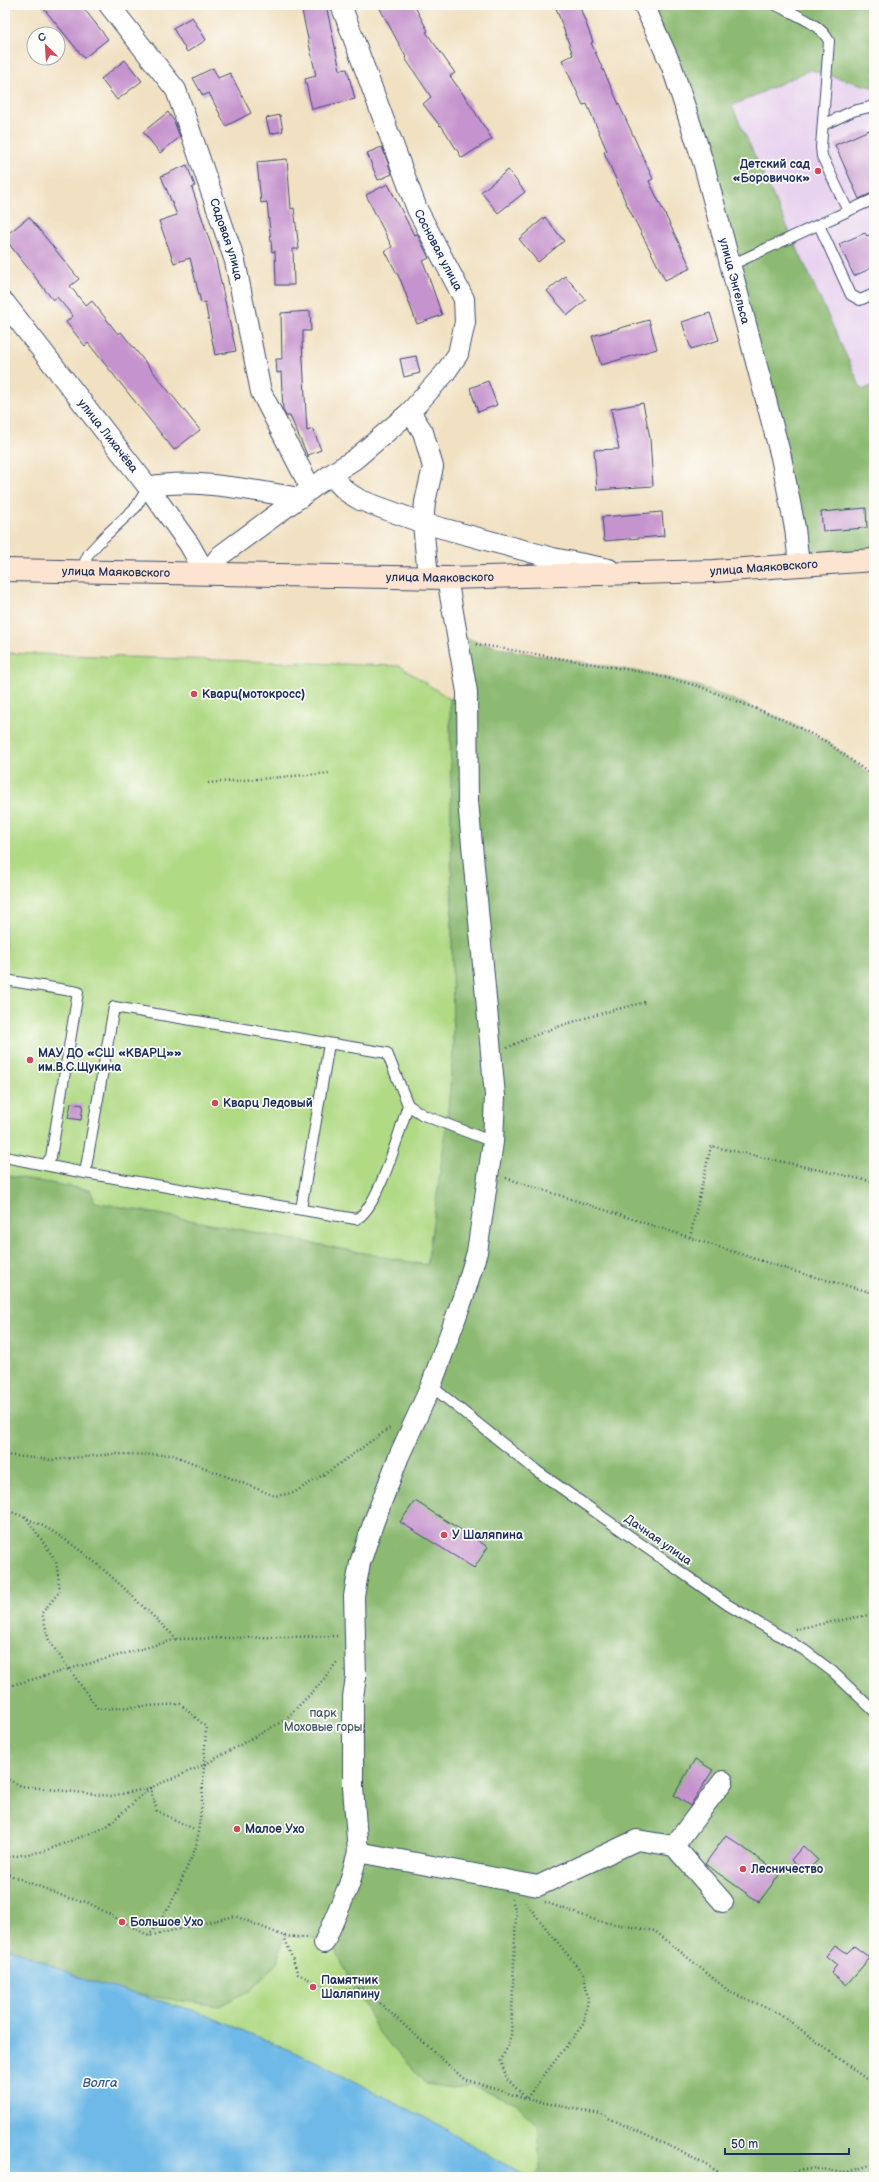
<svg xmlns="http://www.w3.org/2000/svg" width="879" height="2182" font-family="'Balsamiq Sans',sans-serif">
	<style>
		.built { fill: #e7d2ef }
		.green { fill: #b1da85; stroke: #668472 }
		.forest { fill: #8cba72; stroke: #547468 }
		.water { fill: #6eb9e7; stroke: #4474a2 }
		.building { fill: #c593cd }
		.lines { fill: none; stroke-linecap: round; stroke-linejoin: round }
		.service-casing { stroke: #3b4a6d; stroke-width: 12 }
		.minor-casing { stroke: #3b4a6d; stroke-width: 22 }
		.secondary-casing { stroke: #3b4a6d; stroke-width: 24 }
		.path { stroke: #3b4a6d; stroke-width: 2.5; stroke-dasharray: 1 3; stroke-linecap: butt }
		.service { stroke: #fff; stroke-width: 10 }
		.minor { stroke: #fff; stroke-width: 20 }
		.secondary { stroke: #fde4d1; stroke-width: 22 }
		.poi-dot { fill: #d1495b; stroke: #fdfcf7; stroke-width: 1.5 }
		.labels { text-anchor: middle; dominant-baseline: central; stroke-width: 3.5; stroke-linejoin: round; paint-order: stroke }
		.poi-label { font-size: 12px; font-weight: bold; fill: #1b2f5e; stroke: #fdfcf7; text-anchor: start }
		.street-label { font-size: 12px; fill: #1b2f5e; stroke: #fdfcf7 }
		.park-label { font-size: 12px; fill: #405a68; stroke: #fdfcf7 }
		.water-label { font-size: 13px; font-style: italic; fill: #345887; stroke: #fdfcf7 }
	</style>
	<rect width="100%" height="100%" fill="#fdfcf7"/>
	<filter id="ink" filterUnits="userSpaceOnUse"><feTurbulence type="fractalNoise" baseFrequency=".025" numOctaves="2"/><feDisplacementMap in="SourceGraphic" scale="8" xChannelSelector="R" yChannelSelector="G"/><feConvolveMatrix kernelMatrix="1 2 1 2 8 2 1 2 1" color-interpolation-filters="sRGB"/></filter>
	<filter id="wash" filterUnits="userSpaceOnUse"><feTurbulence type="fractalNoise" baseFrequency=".012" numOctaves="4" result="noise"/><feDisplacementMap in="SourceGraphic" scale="16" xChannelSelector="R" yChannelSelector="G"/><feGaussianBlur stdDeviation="0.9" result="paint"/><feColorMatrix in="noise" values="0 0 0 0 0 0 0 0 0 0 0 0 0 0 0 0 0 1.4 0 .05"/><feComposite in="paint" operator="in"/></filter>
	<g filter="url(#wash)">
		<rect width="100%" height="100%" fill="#f1e1c2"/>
		<path class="built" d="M810,70L874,88V385L862,390L732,106Z"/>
		<path class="green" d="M5,653L400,666L450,699L453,1053L447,1123L582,2177H527L429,2120L319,2063L196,2011L88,1981L5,1946Z"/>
		<path class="forest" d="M644,5H874V88L810,70L732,106L862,390L874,385V560L799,565L704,165Z
			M457,636L509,650L647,673L698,686L780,718L827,742L874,777V2177H535L540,2169L537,2125L516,2103L471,2086L451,2088L426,2084L379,2033L327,1935L324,1943L313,1938L284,1936L277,1963L251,1990L219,2006L134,1994L88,1981L5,1946V1175L90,1190L95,1202L427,1265L447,1123L453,1053L450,699L467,692Z"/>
		<path class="water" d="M5,1946L88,1981L196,2011L320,2063L429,2120L527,2177H5Z"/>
		<g id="blocks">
			<path class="building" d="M41,5H81L108,39L84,58Z
				M326,5L340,70L347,69L355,99L312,109L305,79L316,76L302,11Z
				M378,5H414L428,31L426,32L455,73L450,76L470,104L492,139L462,158L441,125L440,126L423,104L431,97L405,58L406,57Z
				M555,5H579L593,42L591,43L653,179L649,181L691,268L665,280L627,205L604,152L607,151L587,104L583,105L562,60L573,55Z
				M192,17L206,40L187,52L173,28Z
				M125,60L142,81L117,100L101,79Z
				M213,68L218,78L230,73L251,113L226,126L209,93L203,96L193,78Z
				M168,112L174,121L180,137L160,153L143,132Z
				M280,115L283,131L270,134L266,118Z
				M869,130L874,141V192L859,199L835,145Z
				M382,147L392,174L378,180L367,153Z
				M287,159L291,209L294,208L299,249H293L294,285H276L275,251L272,252L267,202L261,203L257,162Z
				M187,165L195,186L192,188L216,260L236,351L215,355L205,302L201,303L190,258L174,263L159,221L177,215L161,176Z
				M508,170L525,192L498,213L481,192Z
				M388,184L414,235L417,234L429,258L423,261L442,315L417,324L401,281L385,251L392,247L366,195Z
				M29,217L79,279L70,286L86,306L92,301L118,334L121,332L200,430L174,450L88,343L85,346L66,322L73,316L57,297L53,300L5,239V236Z
				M545,217L564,241L538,262L519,239Z
				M865,233L867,236L874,233V267L854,276L839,244Z
				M565,276L586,300L568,315L547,291Z
				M310,311L311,331H303V343H302L307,431L313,429L321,450L308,455V457L290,416H286L283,410L281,372L277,373L276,359H282L281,313Z
				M710,313L719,340L691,349L682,322Z
				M649,320L657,349L601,365L592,336Z
				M416,356L420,373L404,377L400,359Z
				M488,381L497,405L478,412L470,388Z
				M643,403L650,438L653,486L597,490L594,450L619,449L611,409Z
				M866,508L867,528L823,531L821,512Z
				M662,512L664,536L604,541L602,517Z
				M71,1103L83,1105L81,1120L68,1118Z
				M415,1501L488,1547L474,1568L400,1522Z
				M695,1759L713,1770L690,1806L674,1795Z
				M726,1835L780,1874L759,1902L705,1864Z
				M803,1846L818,1860L805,1873L791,1860Z
				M835,1945L847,1953L854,1946L870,1958L846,1985L831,1973L837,1965L826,1956Z"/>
		</g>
	</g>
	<g filter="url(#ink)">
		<use href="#blocks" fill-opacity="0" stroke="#3b4a6d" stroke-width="1"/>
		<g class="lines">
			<defs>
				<path id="service" d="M776,5C793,14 820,23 829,41L821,147L822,156L848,211
					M823,125L853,111L874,106
					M819,225L851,295L860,300L874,294
					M731,265L874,199
					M80,572L89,553L104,537L136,507L148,487
					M5,980L78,992L51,1157L46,1164
					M5,1157L85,1173L356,1219C378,1210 400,1129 408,1105
					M85,1173L114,1007L387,1053L408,1105L423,1115L493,1142
					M301,1209L329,1044
					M431,1386L537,1471L728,1605L804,1650L833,1672L874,1711"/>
				<g id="minor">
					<path id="s1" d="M109,5L176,90L235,261L261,392L311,489"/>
					<path id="s2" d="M341,5L417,209L464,299L465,322L458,354L445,373L410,412L423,432L433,467L425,502L423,523L428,578"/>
					<path id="s3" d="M644,5L672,67L704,165L781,457L795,528L799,565"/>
					<path id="s4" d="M5,303L148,487L189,544L206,574L221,555L330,475L355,459L410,412"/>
					<path d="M330,475L347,492L360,500L423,523L553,558L609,569"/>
					<path d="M148,487C193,477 254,491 300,498"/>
					<path d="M674,1846L723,1781"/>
					<path d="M358,1852L538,1886L637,1840L674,1846L723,1902"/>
					<path d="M324,1943L349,1885L358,1852L353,1787V1697L356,1677L354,1596L360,1563L373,1524L399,1456L431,1386L465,1292L477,1252L493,1142L495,1096L468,801L467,692L447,578"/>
				</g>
				<g id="secondary">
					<path id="s5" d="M5,570L447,578L714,571L874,560"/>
				</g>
			</defs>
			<use href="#service" class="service-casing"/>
			<use href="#minor" class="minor-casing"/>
			<use href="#secondary" class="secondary-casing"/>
			<path class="path" d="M476,644L647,673L698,686L780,718L827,742L874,777
				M208,783L331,773
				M507,1048C551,1026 598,1014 645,1002
				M506,1178L796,1272L874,1293
				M690,1237L711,1146L874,1182
				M5,1455L52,1460L114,1454L173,1455L275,1496L293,1493L328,1472L391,1427
				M5,1510C74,1531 125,1591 177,1639L337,1636
				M25,1516L56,1561L60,1591L42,1613L49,1641L98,1709L180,1704L206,1727L202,1803L196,1847L170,1906L149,1936
				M795,1629L874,1614
				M5,1687L177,1639
				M5,1778L21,1786L111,1796L150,1788L204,1765L285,1720L319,1685L337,1662
				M5,1858L45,1851L106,1827L150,1788L157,1811L194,1829
				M5,1873L68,1898L87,1902L149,1936L235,1916L284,1936L308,1938
				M512,1899L516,1913L511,2036L501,2061L507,2079L526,2098
				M525,1902L584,1975L588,1999L584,2023L526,2099
				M545,1902L598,1921L655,1931L730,1992L779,2013L874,2085
				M284,1936L298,1974L333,1991L363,1988L464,2079L526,2099L600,2114L676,2149L719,2172L737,2177
				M774,2177L791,2172L817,2168L844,2173L874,2164"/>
			<use href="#service" class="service"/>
			<use href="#minor" class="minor"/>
			<use href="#secondary" class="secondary"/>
		</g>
	</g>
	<g class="poi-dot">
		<circle cx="818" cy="171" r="4"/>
		<circle cx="194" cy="694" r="4"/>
		<circle cx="30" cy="1060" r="4"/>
		<circle cx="215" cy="1103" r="4"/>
		<circle cx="444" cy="1535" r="4"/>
		<circle cx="237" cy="1829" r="4"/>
		<circle cx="743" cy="1869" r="4"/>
		<circle cx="122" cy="1922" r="4"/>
		<circle cx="313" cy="1987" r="4"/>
	</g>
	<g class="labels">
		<g class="poi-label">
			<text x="810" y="164" text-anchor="end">Детский сад<tspan x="810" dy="14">«Боровичок»</tspan></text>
			<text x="202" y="694">Кварц(мотокросс)</text>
			<text x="38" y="1053">МАУ ДО «СШ «КВАРЦ»»<tspan x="38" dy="14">им.В.С.Щукина</tspan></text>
			<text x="223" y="1103">Кварц Ледовый</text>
			<text x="452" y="1535">У Шаляпина</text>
			<text x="245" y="1829">Малое Ухо</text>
			<text x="751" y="1869">Лесничество</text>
			<text x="130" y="1922">Большое Ухо</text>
			<text x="321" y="1980">Памятник<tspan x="321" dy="14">Шаляпину</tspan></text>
		</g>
		<g class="street-label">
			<text stroke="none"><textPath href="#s1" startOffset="266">Садовая улица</textPath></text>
			<text stroke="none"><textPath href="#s2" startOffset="264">Сосновая улица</textPath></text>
			<text stroke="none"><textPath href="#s3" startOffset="291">улица Энгельса</textPath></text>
			<text stroke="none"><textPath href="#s4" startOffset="168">улица Лихачёва</textPath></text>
			<text stroke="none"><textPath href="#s5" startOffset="759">улица Маяковского</textPath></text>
			<text stroke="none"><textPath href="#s5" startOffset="111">улица Маяковского</textPath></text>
			<text stroke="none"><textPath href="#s5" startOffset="435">улица Маяковского</textPath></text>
			<text transform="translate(658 1540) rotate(35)">Дачная улица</text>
		</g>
		<g class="park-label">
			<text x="323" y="1713">парк<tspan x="323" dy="14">Моховые горы</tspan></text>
		</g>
		<g class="water-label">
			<text x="100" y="2083">Волга</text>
		</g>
	</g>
	<rect width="879" height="2182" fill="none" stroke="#fdfcf7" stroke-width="20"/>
	<g transform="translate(46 46) rotate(335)"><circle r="19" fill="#fdfcf7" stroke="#a3aaba"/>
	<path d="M0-3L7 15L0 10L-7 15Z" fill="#d1495b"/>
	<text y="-6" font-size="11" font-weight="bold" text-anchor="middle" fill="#1b2f5e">С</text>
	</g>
	<path d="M725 2148v6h124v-6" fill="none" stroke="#1b2f5e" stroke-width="2"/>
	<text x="731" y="2148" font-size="12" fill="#1b2f5e" stroke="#fdfcf7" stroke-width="3" paint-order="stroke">50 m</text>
</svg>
